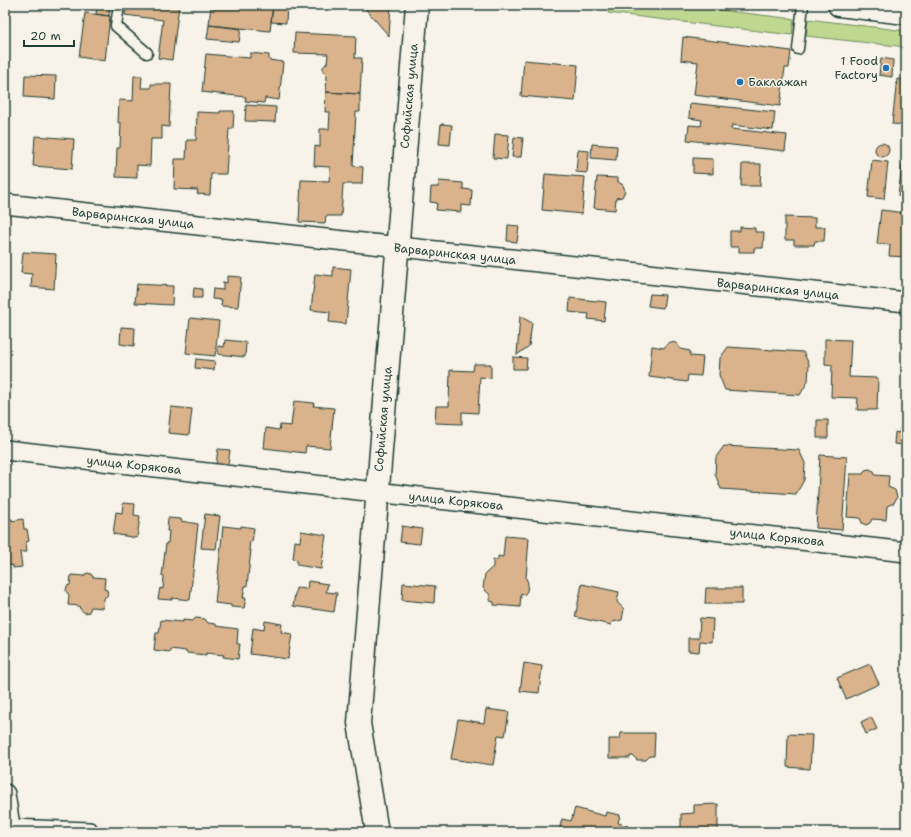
<svg xmlns="http://www.w3.org/2000/svg" width="911" height="837" font-family="'Shantell Sans',sans-serif">
	<style>
		.green { fill: #bfd88f; stroke: #6f8a62 }
		.building { fill: #dab28b; stroke: #1f3d34 }
		.lines { fill: none; stroke-linecap: round; stroke-linejoin: round }
		.lane-casing { stroke: #1f3d34; stroke-width: 13 }
		.street-casing { stroke: #1f3d34; stroke-width: 22 }
		.secondary-casing { stroke: #1f3d34; stroke-width: 25 }
		.primary-casing { stroke: #1f3d34; stroke-width: 25 }
		.lane { stroke: #f7f3e8; stroke-width: 10 }
		.street { stroke: #f7f3e8; stroke-width: 19 }
		.secondary { stroke: #f7f3e8; stroke-width: 22 }
		.primary { stroke: #f7f3e8; stroke-width: 22 }
		.poi-dot { fill: #1f6fb2; stroke: #f7f3e8; stroke-width: 1.5 }
		.labels { text-anchor: middle; dominant-baseline: central; stroke-width: 3; stroke-linejoin: round; paint-order: stroke }
		.poi-label { font-size: 12px; fill: #1f3d34; stroke: #f7f3e8; text-anchor: end }
		.street-label { font-size: 12px; fill: #1f3d34; stroke: #f7f3e8 }
	</style>
	<rect width="100%" height="100%" fill="#f7f3e8"/>
	<filter id="ink" filterUnits="userSpaceOnUse"><feTurbulence type="fractalNoise" baseFrequency=".025" numOctaves="2"/><feDisplacementMap in="SourceGraphic" scale="8" xChannelSelector="R" yChannelSelector="G"/><feConvolveMatrix kernelMatrix="1 2 1 2 8 2 1 2 1" color-interpolation-filters="sRGB"/></filter>
	<g filter="url(#ink)">
		<path class="green" d="M609,5H678L794,19L792,35L608,13Z
			M808,19L906,31V47L806,36Z"/>
		<path class="building" d="M97,5H110L109,16L96,14Z
			M126,5L179,6L172,60L158,58L163,20L125,15Z
			M211,5H273L270,31L209,25Z
			M273,5H287L286,23L271,22Z
			M362,5H391L389,36Z
			M85,13L110,16L105,61L79,57Z
			M209,25L241,29L239,42L207,39Z
			M295,33L356,36L355,58H362L360,94L326,92L327,75L323,71V67L327,63L328,54L294,53Z
			M683,37L791,51L789,68H785L780,106L694,95L698,62L681,60Z
			M250,53L269,55V60L283,62L279,100L265,98L264,103L245,101L246,97L202,92L206,54L250,58Z
			M881,58L893,60L892,77L879,75Z
			M524,60L578,65L575,101L521,96Z
			M25,75L56,76L55,99L24,97Z
			M134,76H142L141,88H151V84H171L169,127L162,126V139H151L150,166L137,165V178L116,177L117,148H120L121,123H118L119,100L133,101Z
			M897,79L906,80V125L892,124Z
			M326,92L360,94V112H356L353,166L363,167L362,184H343L341,216H326L325,223L299,222L301,180L329,181L330,167L314,166L315,146L320,147V129H329L330,112H325Z
			M690,103L775,112L773,130L732,125L731,129L787,135L785,151L687,140L689,125L701,126L702,120L689,118Z
			M246,105L276,107L275,122L245,121Z
			M220,111H234L233,129H229L226,174H211L210,195L197,194L198,190L174,189L175,159H186L187,140H196L197,112L220,113Z
			M441,124L452,125L450,145L439,144Z
			M495,134L509,135L507,159L493,158Z
			M35,136L74,139L72,169L33,166Z
			M514,137L523,138L521,157H512Z
			M875 150a7 7 0 1 1 14 0a7 7 0 1 1-14 0Z
			M592,144L617,146L616,160L591,158Z
			M578,150L589,151L587,173L576,172Z
			M693,158L713,159V174L693,173Z
			M872,160L888,162L884,199L868,197Z
			M742,164H761L760,186H741Z
			M902,164H906V197L898,196Z
			M545,174L585,177L582,214L542,210Z
			M597,177L618,178V182L623,185L625,191L622,197L616,198L615,210L594,208Z
			M439,181L463,183V189L472,190L471,206L461,205V212L436,210L437,203L430,202L431,187H438Z
			M906,209V257L889,256L890,245L877,244L881,210L906,213Z
			M785,217L815,218V227H825L824,241H815L814,245H794V240H785Z
			M508,225L519,226L517,242L507,241Z
			M740,227L755,228V232H764L763,248H754V252H739V247H730V231H740Z
			M23,252L56,254L54,289L31,287L32,274L21,273Z
			M333,267L351,269L346,324L329,322L330,312L311,310L315,274L333,276Z
			M227,276L241,277L238,307L221,306L222,300L212,299L213,289L223,290V282L227,283Z
			M137,284L173,286L172,305L135,303Z
			M194,288L202,289V298H193Z
			M650,294L665,295L663,308L648,306Z
			M570,298L606,302L604,321L588,319L589,314L569,312Z
			M520,316L532,323L529,346L517,355Z
			M190,318L219,321L215,356L186,353Z
			M121,327L135,328L134,346L120,344Z
			M825,339L851,340L849,377L878,378L877,410H857L858,398L831,397L832,365L825,364Z
			M225,340L246,342L245,357L218,354V346L224,347Z
			M670,342L676,343L678,345L680,349L690,351V356L703,357L701,376L688,375L687,382L649,377L652,346L664,348L667,344Z
			M728,347L803,352L809,364L808,381L800,395L725,390L719,375L720,358Z
			M513,357L527,358L526,369H513Z
			M196,359L215,361L214,370L195,368Z
			M474,364H491V378L480,377L478,413L462,412V424L435,423L436,406H449L450,370L473,371Z
			M294,401L314,403L313,406L334,408L330,448L306,446L305,453L264,448L266,428L279,430L280,425L291,426Z
			M171,407L192,409L189,435L168,433Z
			M817,420H828V438H817Z
			M901,425L906,426V445L894,444L895,432L899,433Z
			M724,446L799,450L805,463L804,480L796,494L721,489L715,474L716,457Z
			M218,449L230,450L228,465L216,464Z
			M820,455L847,457L842,530L816,528Z
			M869,469L874,471L875,475L889,476L888,487L895,490L897,497L894,503L887,506L886,520L872,519L870,523L866,525L862,523L860,518L847,517L850,474H863L865,470Z
			M123,503L135,504L134,515L140,516L137,538L113,534L116,512L122,513Z
			M205,514L220,516L216,549L201,548Z
			M168,518L181,519V521L198,524L190,600L172,598V600L158,599L160,588L163,589L164,576H162L166,543H168L169,531H167Z
			M12,519V521L23,519L24,529H27L29,541L26,542L27,552H20L22,567L13,568V565L6,566L5,556V520Z
			M223,526L241,528V526L254,528L252,542L250,541L249,550H251L247,586H245L243,598H246L244,608L231,607V605L215,603Z
			M402,526L422,529L420,544L400,542Z
			M301,531L326,535L321,569L297,565V560L293,559L295,541L300,542Z
			M505,536L529,538L526,578L528,583L527,591L524,595L521,594L520,607L494,605V602L490,601V595L483,588L485,574L493,567V560H498V556L503,557Z
			M88,573L91,574L93,577L105,578L104,589L107,590L108,595L104,598L103,608L91,607L89,612L85,613L80,609L79,606L68,605L69,595L66,591L67,586L70,585L71,575L84,576L85,574Z
			M308,581L328,584L326,592L337,593L334,612L293,606L296,588L307,589Z
			M403,583L435,586L434,603L402,600Z
			M582,584L619,592L617,602L624,609L622,620L612,622L611,625L575,617Z
			M706,588H742V604H705Z
			M196,618L205,619L208,623L216,624V626L238,629L237,644H240L238,659L223,657L224,655L206,653V655L186,653V651L170,649V652L154,650L156,633H159L161,620L183,622V620L192,621Z
			M700,618L713,619L712,642L700,641L699,652L688,651V638H699Z
			M265,621L282,624L281,632L292,634L288,659L250,654L253,628L264,630Z
			M524,663L542,666L539,693L520,691Z
			M870,664L879,684L846,699L837,678Z
			M486,709L509,712L505,736L498,735L493,765L451,759L458,719L484,723Z
			M871,717L877,729L866,734L861,722Z
			M621,733H655L654,756H650L646,760H637L633,756H630V758H609V739H620Z
			M788,734L812,735L810,769L787,767Z
			M718,804V832H675L677,829L681,827V814L694,813V805Z
			M575,808L605,816L606,812L620,815L618,823L628,826L627,832H564L559,831L562,819L571,821Z"/>
		<g class="lines">
			<defs>
				<path id="lane" d="M119,5L116,26L147,53
					M798,49L803,5"/>
				<path id="street" d="M5,204L906,302
					M5,450L906,552
					M5,794L11,832
					M11,829L89,832"/>
				<path id="secondary" d="M377,832L359,723L417,5"/>
				<path id="primary" d="M839,5L906,13"/>
			</defs>
			<use href="#lane" class="lane-casing"/>
			<use href="#street" class="street-casing"/>
			<use href="#secondary" class="secondary-casing"/>
			<use href="#primary" class="primary-casing"/>
			<use href="#lane" class="lane"/>
			<use href="#street" class="street"/>
			<use href="#secondary" class="secondary"/>
			<use href="#primary" class="primary"/>
		</g>
	</g>
	<g class="poi-dot">
		<circle cx="886" cy="68" r="4"/>
		<circle cx="740" cy="82" r="4"/>
	</g>
	<g class="labels">
		<g class="poi-label">
			<text x="878" y="61">1 Food<tspan x="878" dy="14">Factory</tspan></text>
			<text x="748" y="82" text-anchor="start">Баклажан</text>
		</g>
		<g class="street-label">
			<text transform="translate(409 96) rotate(-85)">Софийская улица</text>
			<text transform="translate(133 218) rotate(6)">Варваринская улица</text>
			<text transform="translate(455 254) rotate(6)">Варваринская улица</text>
			<text transform="translate(778 289) rotate(6)">Варваринская улица</text>
			<text transform="translate(383 419) rotate(-85)">Софийская улица</text>
			<text transform="translate(134 465) rotate(6)">улица Корякова</text>
			<text transform="translate(456 501) rotate(6)">улица Корякова</text>
			<text transform="translate(777 537) rotate(6)">улица Корякова</text>
		</g>
	</g>
	<rect width="911" height="837" fill="none" stroke="#f7f3e8" stroke-width="20"/>
	<rect x="10" y="10" width="891" height="817" fill="none" stroke="#1f3d34" stroke-width="1.5" filter="url(#ink)"/>
	<path d="M24 40v6h50v-6" fill="none" stroke="#1f3d34" stroke-width="2"/>
	<text x="30" y="40" font-size="12" fill="#1f3d34" stroke="#f7f3e8" stroke-width="3" paint-order="stroke">20 m</text>
</svg>
